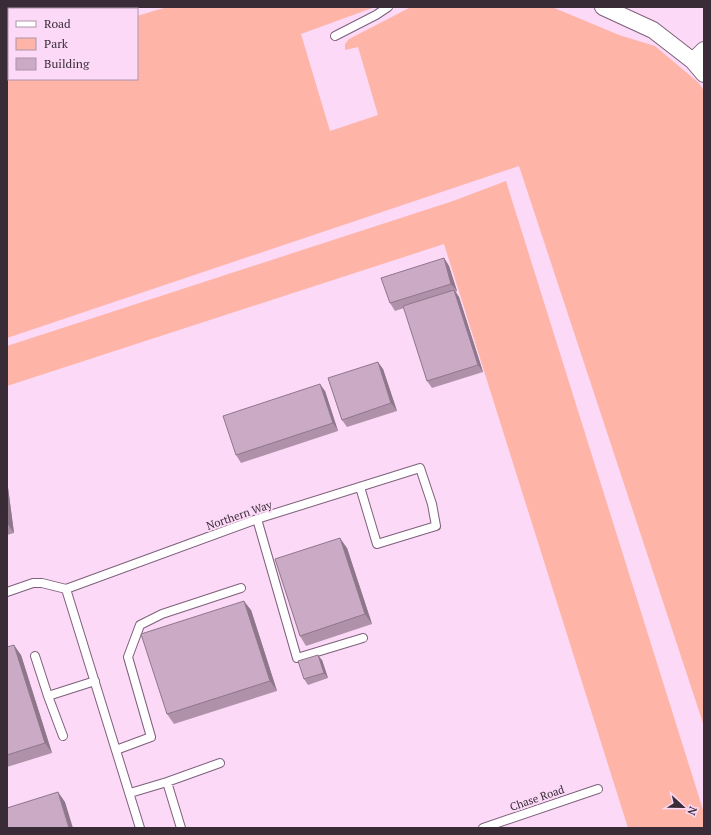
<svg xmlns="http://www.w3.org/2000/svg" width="711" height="835" font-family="'PT Serif',serif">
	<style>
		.green { fill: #feb5a8 }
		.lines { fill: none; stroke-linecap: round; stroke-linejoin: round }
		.service-casing { stroke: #7d607a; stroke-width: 10 }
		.minor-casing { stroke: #7d607a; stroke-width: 18 }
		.service { stroke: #fff; stroke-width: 8 }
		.minor { stroke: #fff; stroke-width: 16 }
		.wall { fill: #af92aa }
		.shaded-wall { fill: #8e778b }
		.building { fill: #cbaac6; stroke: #8e778b }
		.labels { text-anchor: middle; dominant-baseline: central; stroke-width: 4; stroke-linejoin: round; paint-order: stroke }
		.street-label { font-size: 11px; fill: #392c37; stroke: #fbd9f7 }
	</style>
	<rect width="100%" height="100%" fill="#fbd9f7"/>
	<path class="green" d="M167,7H375L301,34L330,131L378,115L358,47L345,50V44L349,39L411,7H552L619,35L655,46L699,83L704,91V726L519,166L7,338V61H9V79H137V16Z
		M506,181L704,813V828H628L444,244L7,386V346L453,201Z"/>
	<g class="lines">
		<defs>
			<path id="service" d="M335,36L376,15L388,7
				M257,519L297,658L363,638
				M66,589L140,828
				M7,592L33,583H42L66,589L257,519L420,468L432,504L436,526L377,544L360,487
				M35,656L48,696L95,681
				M48,696L63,736
				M116,750L151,737L128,657L140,625L162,614L241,588
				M167,782L181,828
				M130,793L167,782L220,763
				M483,828L598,789"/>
			<path id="minor" d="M91,7L92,9
				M603,7L653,30L693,61L704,74
				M7,32L9,31
				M693,61L704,50"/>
		</defs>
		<use href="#service" class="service-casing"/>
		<use href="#minor" class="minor-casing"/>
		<use href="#service" class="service"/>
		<use href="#minor" class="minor"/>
	</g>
	<path class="wall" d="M7,7H29V9H9V17L7,18Z
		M444,258L449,266L457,291L456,292L459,297L483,372L432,388L427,381L404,308L395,311L390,303Z
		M383,369L397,411L347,427L342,420Z
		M325,391L338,431L241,463L236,455Z
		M7,480L14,533L7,535Z
		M347,548L372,624L306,646L300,636Z
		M251,610L277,691L174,724L167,714Z
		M7,647L21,655L52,753L7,767Z
		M322,660L328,678L308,685L304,679Z"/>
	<path class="shaded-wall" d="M444,258L449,266L457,291L451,284Z
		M454,290L459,297L483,372L478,365Z
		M378,362L383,369L397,411L391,403Z
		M320,384L325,391L338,431L333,423Z
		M7,480L14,533L7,523Z
		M340,538L347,548L372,624L365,614Z
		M244,601L251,610L277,691L270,681Z
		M14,645L21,655L52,753L45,743Z
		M318,655L322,660L328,678L324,673Z
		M58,792L65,802L73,828H69Z"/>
	<path class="building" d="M7,7H28V8L25,9H9V14L7,15Z
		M108,7H131L132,8L129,9H109Z
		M444,258L451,284L390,303L381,278Z
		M454,290L478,365L427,381L403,306Z
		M378,362L391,403L342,420L328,378Z
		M320,384L333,423L236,455L223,416Z
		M340,538L365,614L300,636L275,559Z
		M244,601L270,681L167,714L141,634Z
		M14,645L45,743L7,755V647Z
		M318,655L324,673L304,679L298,661Z
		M58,792L69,828H7V808Z"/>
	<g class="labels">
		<g class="street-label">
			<text transform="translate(239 515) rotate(-19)">Northern Way</text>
			<text transform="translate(537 798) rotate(-19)">Chase Road</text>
		</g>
	</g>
	<rect width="711" height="835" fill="none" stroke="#392c37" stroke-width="16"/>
	<rect x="8" y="8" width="130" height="72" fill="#fbd9f7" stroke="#ad94aa"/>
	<rect x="16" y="21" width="20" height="6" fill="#ffffff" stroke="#ad94aa"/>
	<text x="44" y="28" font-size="12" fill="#392c37">Road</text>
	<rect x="16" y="38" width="20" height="12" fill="#feb5a8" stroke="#ad94aa"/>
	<text x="44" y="48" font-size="12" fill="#392c37">Park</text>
	<rect x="16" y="58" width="20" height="12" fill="#cbaac6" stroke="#ad94aa"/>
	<text x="44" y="68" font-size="12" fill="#392c37">Building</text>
	<g transform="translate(683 807) rotate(112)" stroke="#fbd9f7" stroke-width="3" paint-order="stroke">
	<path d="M0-3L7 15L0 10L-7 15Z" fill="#392c37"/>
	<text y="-6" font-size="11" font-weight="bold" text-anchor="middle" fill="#392c37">N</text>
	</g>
</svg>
